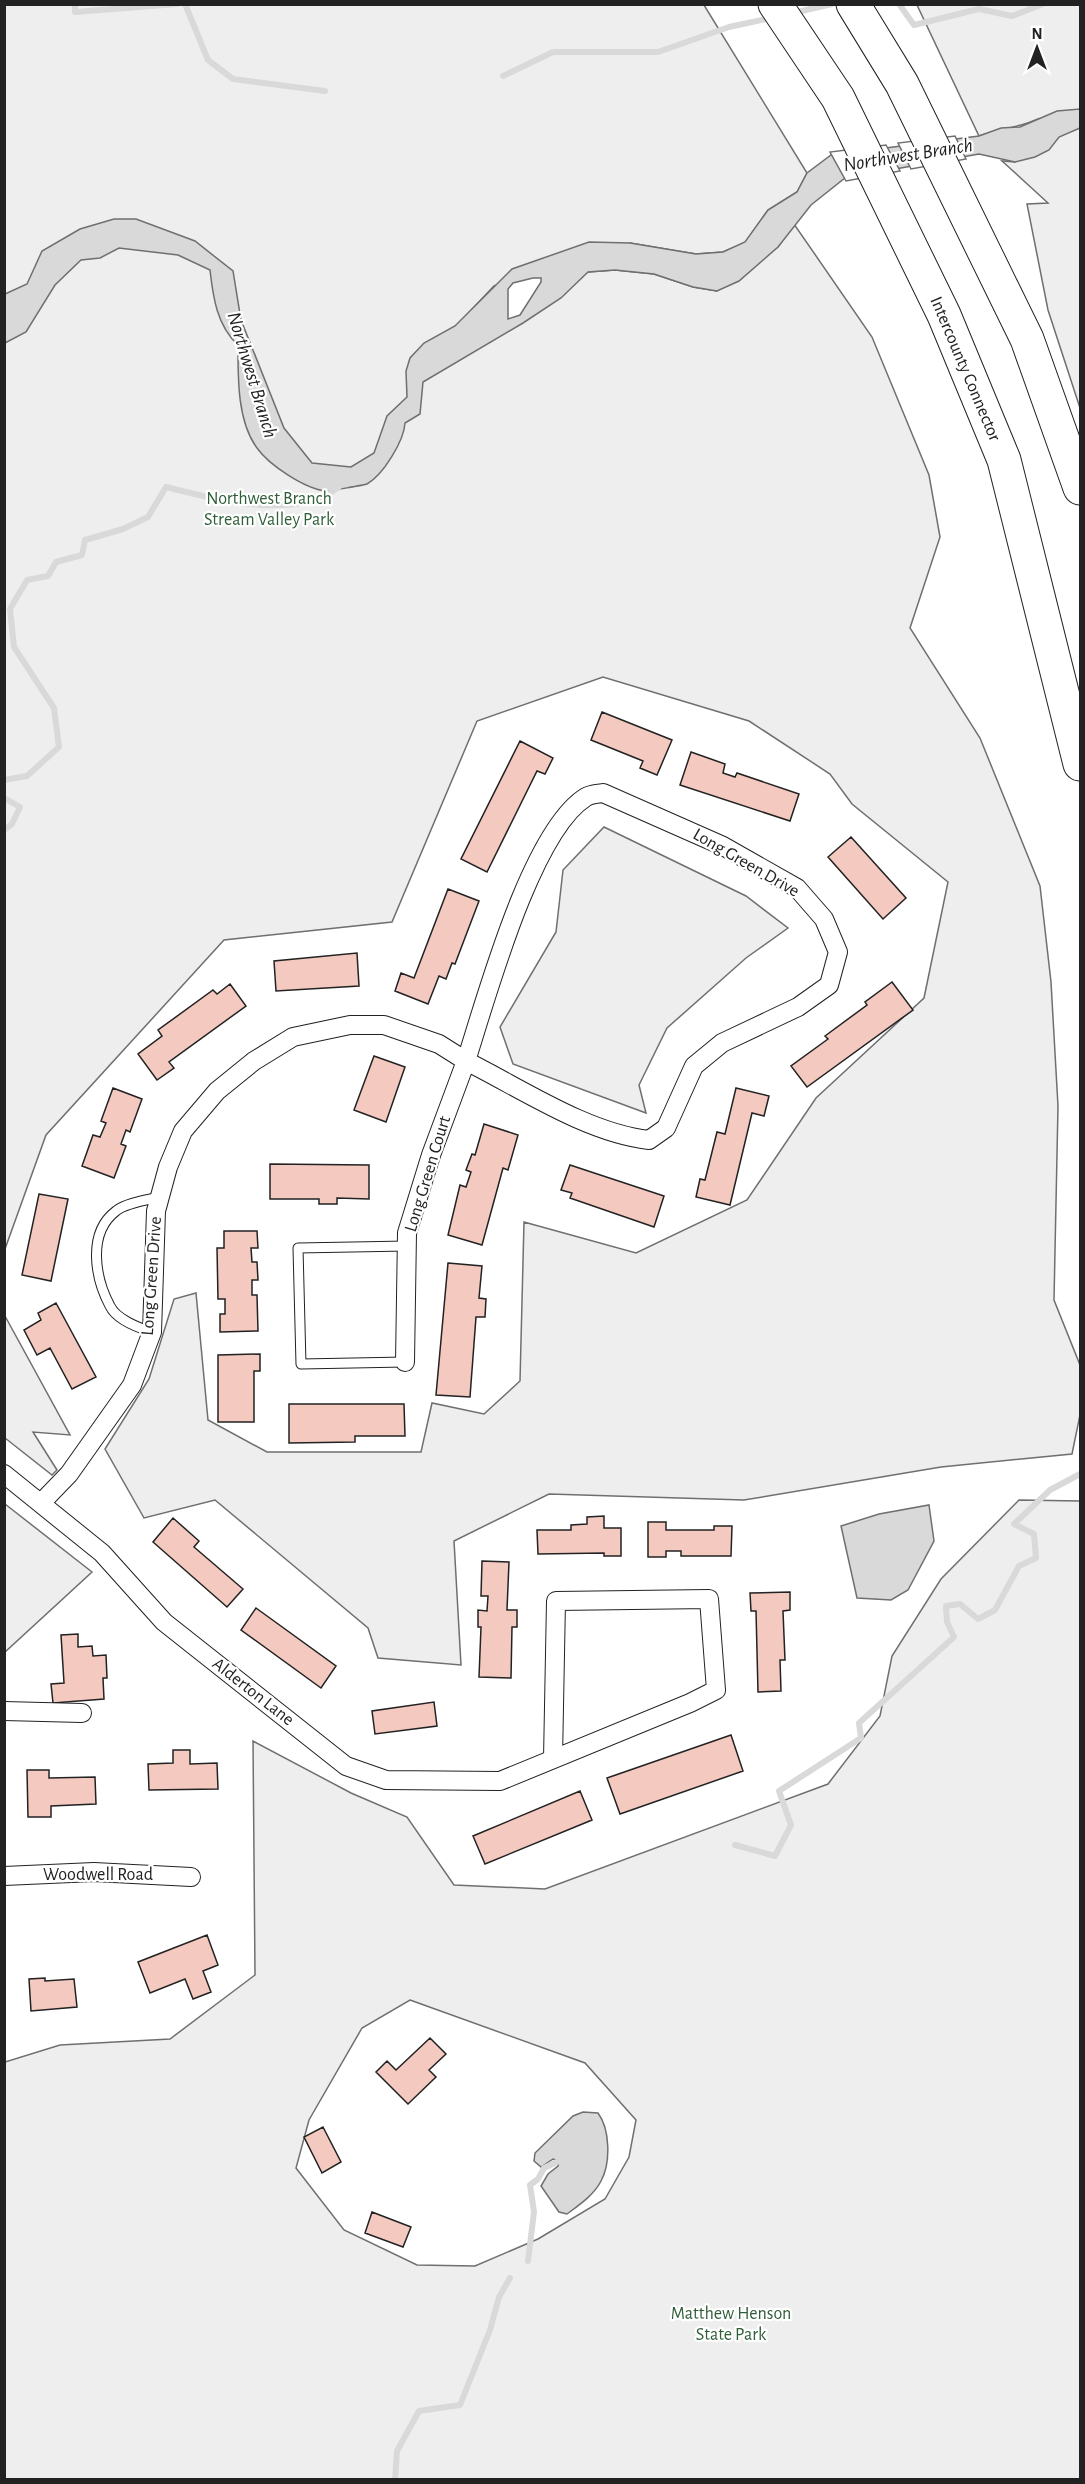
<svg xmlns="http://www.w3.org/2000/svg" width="1085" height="2484" font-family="'Alegreya Sans',sans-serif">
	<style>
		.green { fill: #eee; stroke: #6f6f6f; stroke-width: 1.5; fill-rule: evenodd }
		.water { fill: #d9d9d9; stroke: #6f6f6f; stroke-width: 1.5; fill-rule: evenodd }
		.pier { fill: #fff; stroke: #6f6f6f; stroke-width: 1.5 }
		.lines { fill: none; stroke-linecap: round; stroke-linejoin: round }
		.stream { stroke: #d9d9d9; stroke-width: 6 }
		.building { fill: #f3c9c0; stroke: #222; stroke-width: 1.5 }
		.lane-casing { stroke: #222; stroke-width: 11 }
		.street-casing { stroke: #222; stroke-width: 20 }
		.highway-casing { stroke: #222; stroke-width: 35 }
		.lane { stroke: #fff; stroke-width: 9 }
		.street { stroke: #fff; stroke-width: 18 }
		.highway { stroke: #fff; stroke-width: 33 }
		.labels { text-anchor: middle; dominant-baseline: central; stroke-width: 4.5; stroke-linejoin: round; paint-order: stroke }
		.street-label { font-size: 18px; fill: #222; stroke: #fff }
		.park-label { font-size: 18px; fill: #2f5e38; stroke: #fff }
		.water-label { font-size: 20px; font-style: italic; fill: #222; stroke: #fff }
	</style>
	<rect width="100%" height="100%" fill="#fff"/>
	<path class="green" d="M5,5H704L807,173L797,192L768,210L745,243L723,252L696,254L630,243L494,286L461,321L490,342L588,272L615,270L654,274L693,287L717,291L778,247L794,224L872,337L929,475L940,537L910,628L980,738L1040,886L1051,982L1058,1106L1054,1300L1080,1365V1415L1072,1454L941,1467L744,1500L549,1494L454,1541L461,1665L378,1658L368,1628L215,1500L144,1518L105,1449L149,1379L174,1299L196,1293L208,1420L267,1452H421L432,1403L484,1414L520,1381L524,1222L636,1253L747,1200L816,1098L924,998L948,882L852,804L830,774L749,721L603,677L477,721L392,922L224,940L46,1135L5,1249Z
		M917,5H1080V408L1048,310L1027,204L1048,203L1002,161L1015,162L1038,119C1018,128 999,129 979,136Z
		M604,827L746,896L788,928L746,958L667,1028L639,1085L646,1113L513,1064L500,1027L556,932L563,870Z
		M5,1316L70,1435L33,1432L57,1470L52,1475L5,1438Z
		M1019,1500L1080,1501V2479L5,2480V2062L60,2045L170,2039L255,1975L253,1741L351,1793L407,1817L454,1885L545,1889L828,1784L880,1716L892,1656L941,1579ZM410,2000L585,2063L636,2120L629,2157L605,2199L538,2239L475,2266L417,2265L344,2230L296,2168L309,2120L362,2028Z
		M5,1504L92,1572L5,1652Z"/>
	<path class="water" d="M1080,109V128L1059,137L1049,150L1035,157L1015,162L979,154L845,178L811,205L778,247L739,281L717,291L693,287L654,274L615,270L588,272L561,298L523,323L423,382L420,414L405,423C404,441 383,475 367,484C364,485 330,491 326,491C305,489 269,465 257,448C237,421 238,377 238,345C217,326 213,297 210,270L178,255L119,248L100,258L81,260L55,285L26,332L5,343V294L27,284L42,251L80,229L114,219H136L195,241L233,271L241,320L284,428L312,463L351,467L374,453L387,416L407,397L406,371L410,358L424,343L455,326L512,269L589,242L630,243L696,254L723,252L745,242L768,210L797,192L807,173L831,155L979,136L1001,128L1020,127L1057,111ZM533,278H541V282L520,315L508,319V289L513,283Z
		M929,1505L934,1541L908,1590L891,1600L857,1598L841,1526L879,1514Z
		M583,2112L598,2113C610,2129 611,2163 601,2181C594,2195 579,2205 567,2214L559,2212L541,2186L548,2174L558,2166L559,2161L553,2159L541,2167L534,2161L535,2153L573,2116Z"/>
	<path class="pier" d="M955,136L966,159L911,169L898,143Z
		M886,145L900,171L846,181L830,152Z"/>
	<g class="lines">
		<path class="stream" d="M75,4V12L177,4
			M185,4L208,60L233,79L325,91
			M899,4L914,25L979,9L1012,16L1043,4
			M793,13L832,4
			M503,76L553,52H658L729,27L771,18
			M4,780L27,776L59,747L54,708L14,647L10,609L27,580L48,576L56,562L82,555L85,540L123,529L148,517L166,487C214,499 301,523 342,484
			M4,798L20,807L12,824L4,830
			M735,1845L775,1856L791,1825L779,1791L861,1738L859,1723L954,1637L947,1622L946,1606L960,1604L978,1619L995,1610L1019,1566L1036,1558L1034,1534L1014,1524L1050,1490L1080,1474
			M528,2261L534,2212L530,2185L538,2179L544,2168L559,2161
			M395,2480L397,2451L419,2411L460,2405L490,2330L499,2297L510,2278"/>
	</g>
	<path class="building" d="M602,712L672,740L657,775L640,768L643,761L591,740Z
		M520,741L553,758L545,774L537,771L487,872L461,859Z
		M691,752L725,764L723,773L735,777L737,773L799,794L790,821L680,785Z
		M851,837L906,898L883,919L828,857Z
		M448,889L479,901L455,964L452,963L446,979L439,976L428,1004L395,991L401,973L414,978Z
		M357,953L359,986L276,991L274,961Z
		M892,982L913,1010L807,1087L791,1066L828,1039L825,1036L867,1005L865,1002Z
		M230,984L246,1006L169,1062L174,1068L157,1080L138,1054L162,1036L158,1030L213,990L217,994Z
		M374,1056L405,1067L386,1122L354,1110Z
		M113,1088L142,1099L130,1132L126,1130L121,1144L126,1146L114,1178L82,1166L93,1135L100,1137L106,1123L101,1121Z
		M736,1088L769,1096L764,1116L752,1113L730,1205L696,1197L700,1179L705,1180L717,1132L725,1134Z
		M484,1124L518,1135L508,1170L503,1168L482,1245L448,1235L460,1185L466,1187L471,1172L466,1170L472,1154L475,1155Z
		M270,1164L369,1165V1199L337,1198V1204H319V1199H270Z
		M570,1165L664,1196L654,1227L570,1198L572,1193L561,1190Z
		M39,1194L68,1199L51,1281L22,1275Z
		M224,1231H257L258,1248H251L252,1262H257L258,1280H252V1295H257L258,1331L220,1332V1314H225V1299H218L217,1248H224Z
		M448,1263L482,1266L479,1298L486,1299L485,1317H476L470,1397L436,1395Z
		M56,1303L96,1377L72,1389L50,1348L37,1355L24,1330L41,1320L38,1313Z
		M260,1354V1371H254V1422H218V1355Z
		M289,1404H404L405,1436H355V1442L289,1443Z
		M604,1516V1528H621V1556H604V1553L538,1554L537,1530H571V1525L587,1524V1517Z
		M173,1518L199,1541L194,1547L243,1589L227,1607L153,1542Z
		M648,1522H666V1530H714V1526H732L731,1556H681V1551H666V1557H648Z
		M482,1561L509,1562L507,1610H517V1627H512L511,1678L479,1677L481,1627H478V1610L487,1611L488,1596H481Z
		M790,1592V1610L783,1611L785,1660H780L781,1691L758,1692L756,1611H751L750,1593Z
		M256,1608L336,1666L321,1688L241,1630Z
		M78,1634V1647L92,1646L93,1656L106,1655L107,1678H103L104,1699L53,1703L51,1684L64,1683L61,1635Z
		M434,1702L437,1726L375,1734L372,1711Z
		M731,1735L743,1771L620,1814L607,1778Z
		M173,1750H190V1764L217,1763L218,1789L149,1790L148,1764L173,1763Z
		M27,1770H49V1778L95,1777L96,1804L51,1806V1817H28Z
		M580,1791L592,1820L485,1864L473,1836Z
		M207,1935L218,1965L203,1971L211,1992L193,1999L185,1979L150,1993L138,1962Z
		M45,1978V1981L74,1979L77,2007L31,2011L29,1979Z
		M430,2038L446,2054L429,2070L436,2077L408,2104L376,2072L387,2061L396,2070Z
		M323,2127L341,2162L322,2173L304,2137Z
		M372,2212L411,2227L403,2247L365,2233Z"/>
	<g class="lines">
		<defs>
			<path id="lane" d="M152,1332C139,1328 116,1319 110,1306C95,1278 87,1233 116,1211C126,1203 147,1200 160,1197
				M405,1362L301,1364L298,1248L407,1246"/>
			<path id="street" d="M603,793L723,846L797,888L824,919L838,952L829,985L798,1007L722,1043L694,1066L666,1128L649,1140C587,1133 522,1089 466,1061C486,999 531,831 586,797C591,794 598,794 603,793Z
				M4,1474L102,1553L164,1622L346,1766L386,1780L500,1781L690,1703L716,1690L709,1599L556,1601L553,1759
				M41,1503L69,1474L132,1385L152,1332L156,1211L168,1167L183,1131L217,1091L254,1061L293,1037L350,1025H384L439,1044L466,1061L431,1155L407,1233L405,1362
				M4,1711L82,1713
				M4,1876L94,1872L191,1877"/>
			<path id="highway" d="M775,4L838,98L944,315L1004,460L1080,764
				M853,4L902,84L1027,339L1080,488"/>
		</defs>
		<use href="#lane" class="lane-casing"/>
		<use href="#street" class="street-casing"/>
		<use href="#highway" class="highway-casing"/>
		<use href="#lane" class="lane"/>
		<use href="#street" class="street"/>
		<use href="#highway" class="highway"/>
	</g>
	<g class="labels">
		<g class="street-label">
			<text transform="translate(965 369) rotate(67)">Intercounty Connector</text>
			<text transform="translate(746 863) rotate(30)">Long Green Drive</text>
			<text transform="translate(428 1174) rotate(-73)">Long Green Court</text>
			<text transform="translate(152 1276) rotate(-86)">Long Green Drive</text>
			<text transform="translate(253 1692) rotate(38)">Alderton Lane</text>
			<text x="98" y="1875">Woodwell Road</text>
		</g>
		<g class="park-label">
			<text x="269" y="499">Northwest Branch<tspan x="269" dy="21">Stream Valley Park</tspan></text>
			<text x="731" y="2314">Matthew Henson<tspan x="731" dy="21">State Park</tspan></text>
		</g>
		<g class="water-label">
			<text transform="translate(908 155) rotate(-9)">Northwest Branch</text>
			<text transform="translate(252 375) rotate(73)">Northwest Branch</text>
		</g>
	</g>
	<rect width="1085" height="2484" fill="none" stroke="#222222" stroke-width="12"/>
	<g transform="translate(1037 48)" stroke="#ffffff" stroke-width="4.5" paint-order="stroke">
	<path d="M0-4.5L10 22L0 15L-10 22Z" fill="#222222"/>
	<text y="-9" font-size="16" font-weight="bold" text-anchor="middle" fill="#222222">N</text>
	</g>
</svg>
